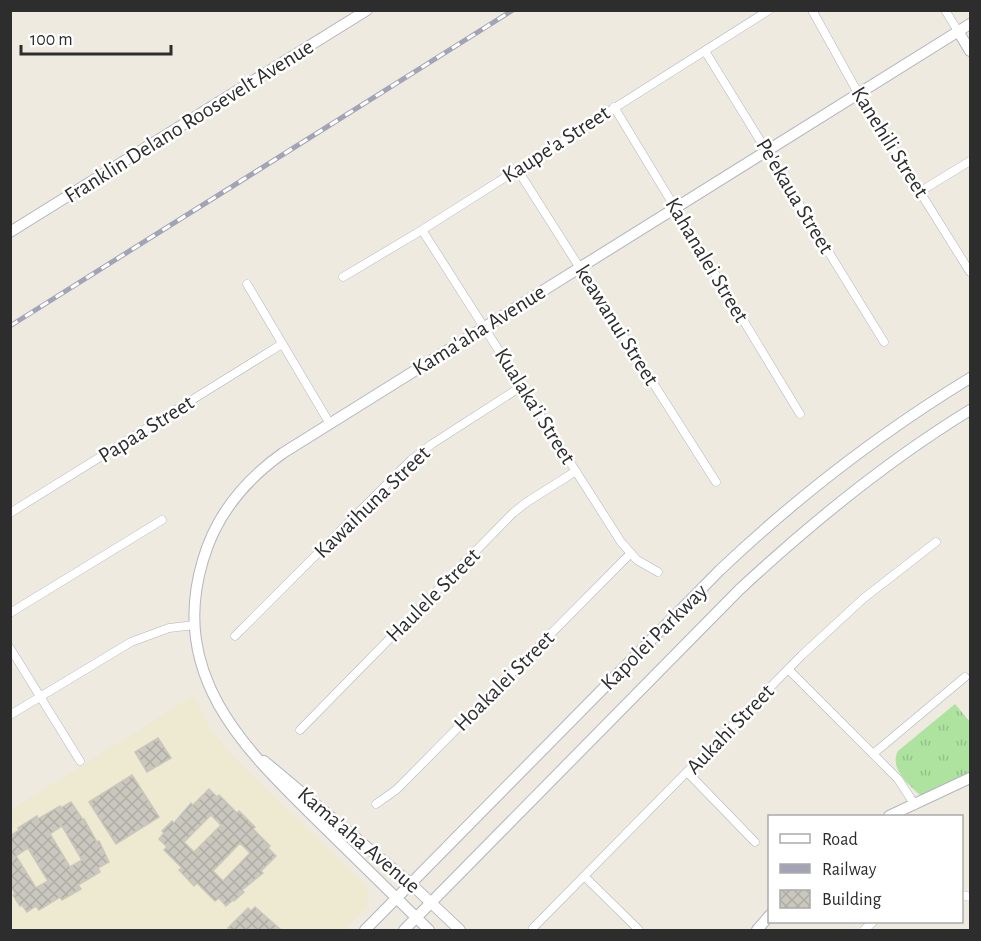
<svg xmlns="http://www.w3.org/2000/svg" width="981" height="941" font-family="'Alegreya Sans',sans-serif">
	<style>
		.education { fill: #eee9d1 }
		.park { fill: url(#park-tufts) }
		.building { fill: url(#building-cross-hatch); stroke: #cac6b9; stroke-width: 1.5; fill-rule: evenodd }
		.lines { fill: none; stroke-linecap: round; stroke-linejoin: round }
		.street-casing { stroke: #b3b4c0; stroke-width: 9 }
		.secondary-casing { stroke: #b3b4c0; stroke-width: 12 }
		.street { stroke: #fff; stroke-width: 8 }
		.secondary { stroke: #fff; stroke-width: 10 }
		.rail-casing { stroke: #a3a3b6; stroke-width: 5 }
		.rail { stroke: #fff; stroke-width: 3; stroke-dasharray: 9; stroke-linecap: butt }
		.labels { text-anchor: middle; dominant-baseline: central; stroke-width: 5; stroke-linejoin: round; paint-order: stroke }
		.street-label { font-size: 22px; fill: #2d2d2d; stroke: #fff }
	</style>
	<defs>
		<pattern id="park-tufts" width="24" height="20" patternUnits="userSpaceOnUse" patternTransform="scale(1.5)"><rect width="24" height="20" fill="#ade29f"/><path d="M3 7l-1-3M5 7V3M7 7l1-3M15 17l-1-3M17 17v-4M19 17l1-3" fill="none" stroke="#95c289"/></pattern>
		<pattern id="building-cross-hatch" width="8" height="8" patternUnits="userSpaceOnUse" patternTransform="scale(1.5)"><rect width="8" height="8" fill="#cac8be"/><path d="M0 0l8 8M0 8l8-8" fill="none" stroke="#aeaca4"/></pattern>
	</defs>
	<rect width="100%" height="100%" fill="#eeeae0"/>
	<path class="education" d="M193,696L212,731L232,755L368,888L367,908L345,930H11V810Z"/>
	<path class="park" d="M955,704L970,722V778L924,796L920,795C908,784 889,768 898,751Z"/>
	<path class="building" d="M158,738L171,758L147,772L135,752Z
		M132,775L159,817L116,844L89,802Z
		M209,789L217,797L219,795L237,813L239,811L255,827L253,829L270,846L268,848L276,856L261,871L263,873L242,890L244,892L234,901L233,900L226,906L219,898L215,901L197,883L194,886L179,870L182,868L164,850L167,847L159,839L164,833L162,831L172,821L174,823L191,803L193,805ZM211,815L221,825L194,852L184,842ZM240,843L250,853L223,881L213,871Z
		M71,802L83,820L84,819L97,842L99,841L109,862L98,868L100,872L78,885L81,889L62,900L60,897L39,910L36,906L27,912L22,905L20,906L13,895L15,893L10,886V836L19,830L18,828L37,816L38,819L60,806L61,808ZM62,826L82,860L70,867L50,834ZM28,848L48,881L36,888L16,856Z
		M255,907L281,930H230L228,928L248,908L251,911Z"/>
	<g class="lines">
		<defs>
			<path id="street" d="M812,10L858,93L970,272
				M945,10L958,31
				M705,51L884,342
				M614,107L800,414
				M517,169L716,482
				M921,191L970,161
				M422,230L621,542L637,560L658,572
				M343,277L422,230L769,10
				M247,284L330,424
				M10,513L282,344
				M10,613L162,520
				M235,636L411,460L432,444L522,386
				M10,648L80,761
				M788,669L898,779L915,805
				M10,715L131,642L169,628L195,625
				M300,730L513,513L527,502L576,471
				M873,754L965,677
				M688,773L755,842
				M376,804L396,790L630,554
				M585,877L639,930
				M962,895L970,897
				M533,928L802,655L864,598L936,542
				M864,930L873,922"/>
			<path id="secondary" d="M958,31L970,51
				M10,232L367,10
				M264,761L411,884L460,930
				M889,816L970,778
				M365,930L720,570C797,497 880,433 970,378
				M404,930L739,590C811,523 887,461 970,410
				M429,930C394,896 360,862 325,828C249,753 167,679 203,560C216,515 245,480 283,453L970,24
				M757,930L770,915"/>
		</defs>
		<use href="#street" class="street-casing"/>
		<use href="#secondary" class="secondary-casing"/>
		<use href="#street" class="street"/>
		<use href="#secondary" class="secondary"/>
		<defs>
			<path id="rail" d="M10,326L513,10"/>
		</defs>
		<use href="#rail" class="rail-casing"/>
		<use href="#rail" class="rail"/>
	</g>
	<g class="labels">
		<g class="street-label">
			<text transform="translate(189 121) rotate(-32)">Franklin Delano Roosevelt Avenue</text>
			<text transform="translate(890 142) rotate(58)">Kanehili Street</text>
			<text transform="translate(556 144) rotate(-33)">Kaupe'a Street</text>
			<text transform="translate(795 196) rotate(59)">Pe'ekaua Street</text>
			<text transform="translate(707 260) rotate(59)">Kahanalei Street</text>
			<text transform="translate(617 325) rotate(58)">keawanui Street</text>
			<text transform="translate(479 330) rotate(-32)">Kama'aha Avenue</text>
			<text transform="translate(535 406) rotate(58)">Kualaka'i Street</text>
			<text transform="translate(146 429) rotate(-32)">Papaa Street</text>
			<text transform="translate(372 502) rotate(-44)">Kawaihuna Street</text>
			<text transform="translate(433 595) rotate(-45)">Haulele Street</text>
			<text transform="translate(654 637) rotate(-45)">Kapolei Parkway</text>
			<text transform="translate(504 681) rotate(-45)">Hoakalei Street</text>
			<text transform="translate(730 729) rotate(-46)">Aukahi Street</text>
			<text transform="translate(359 840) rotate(40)">Kama'aha Avenue</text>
		</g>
	</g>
	<rect width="981" height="941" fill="none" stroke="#2d2d2d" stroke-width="24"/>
	<rect x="768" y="815" width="195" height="108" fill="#ffffff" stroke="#ababab" stroke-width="1.5"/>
	<rect x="780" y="834" width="30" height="9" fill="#ffffff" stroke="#ababab" stroke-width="1.5"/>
	<text x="822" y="845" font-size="18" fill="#2d2d2d">Road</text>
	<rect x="780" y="864" width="30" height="9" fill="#a3a3b6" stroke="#ababab" stroke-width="1.5"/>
	<text x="822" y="875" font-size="18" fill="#2d2d2d">Railway</text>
	<rect x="780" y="890" width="30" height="18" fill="url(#building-cross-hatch)" stroke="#ababab" stroke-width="1.5"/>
	<text x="822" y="905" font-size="18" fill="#2d2d2d">Building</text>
	<path d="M21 45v9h150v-9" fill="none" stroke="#2d2d2d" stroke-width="3"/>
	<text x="30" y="45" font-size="18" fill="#2d2d2d" stroke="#ffffff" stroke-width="4.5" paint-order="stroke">100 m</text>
</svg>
